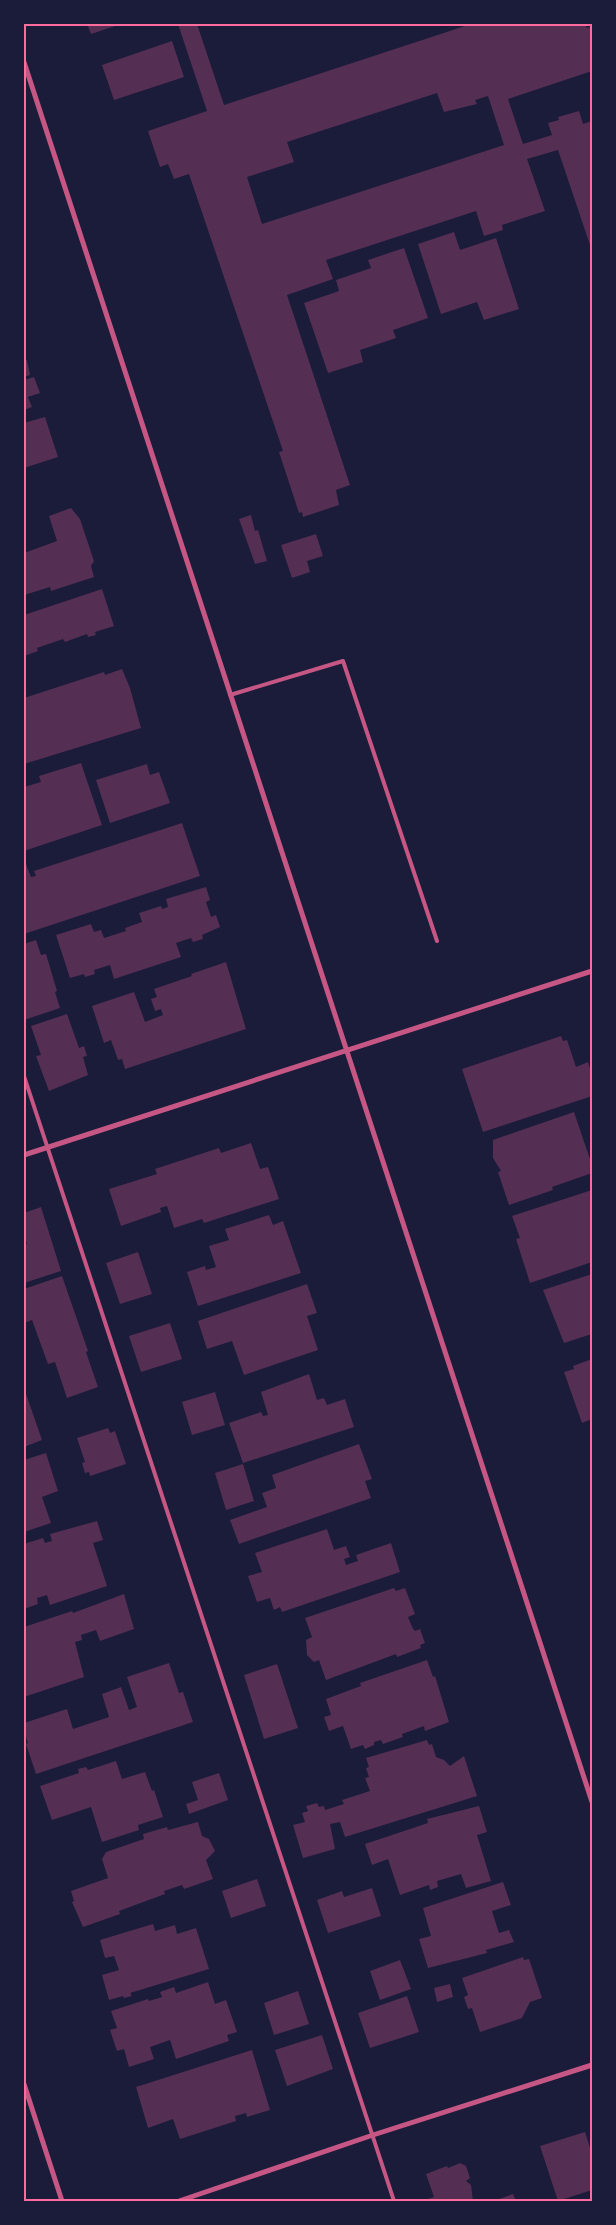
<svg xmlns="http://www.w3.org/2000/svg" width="616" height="2225" font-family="'IBM Plex Sans',sans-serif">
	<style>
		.building { fill: #542f53; fill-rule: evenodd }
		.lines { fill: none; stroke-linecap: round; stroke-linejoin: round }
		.service { stroke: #c65784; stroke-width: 4 }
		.minor { stroke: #c65784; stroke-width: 5 }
		.neatline { fill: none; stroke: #ff6b9d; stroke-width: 2 }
	</style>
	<rect width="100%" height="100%" fill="#1b1b3a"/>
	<path class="building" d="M87,24H121L91,34Z
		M178,24H197L224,105L465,26L464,24H585L587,28L592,26V71L508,99L523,144L552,135L548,123L559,120L558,117L579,111L583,124L592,121V251L558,150L527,159L545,211L502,225L503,230L484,236L476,211L326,260L333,279L287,295L350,485L336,490L339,505L303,517L302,512L299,513L279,452L283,451L189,174L174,179L168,164L160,167L148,131L207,111ZM437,93L444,112L477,104L475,100L488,96L504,145L262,224L247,177L294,162L287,142Z
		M172,41L184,77L114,100L102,65Z
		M454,232L460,250L496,238L519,309L484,320L477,302L441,314L418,244Z
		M404,248L428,318L393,330L396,338L360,350L363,362L328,373L304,303L339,291L336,280L371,268L368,260Z
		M24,360H27L30,375L24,377Z
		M34,377L40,393L28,397L32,407L24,410V380Z
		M45,417L58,457L24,468V423Z
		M71,508L80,519L94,561L91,566L94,577L51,591L50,587L24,595V553L57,541L49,516Z
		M251,515L255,531L258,530L267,561L255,564L239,519Z
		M316,534L323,556L307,561L310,572L292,578L281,545Z
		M102,589L114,626L95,632L96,635L88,637L87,634L65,642L63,639L37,648L38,651L24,656V615Z
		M122,669L130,688L141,728L24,764V698L104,672L105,675Z
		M81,763L102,825L24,851V787L41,782L39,776Z
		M147,764L150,775L159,772L170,803L110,823L96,780Z
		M182,823L200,876L24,934V865L26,864L31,877L36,876L34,871Z
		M206,887L210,900L206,902L211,917L216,915L220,927L202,935L203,939L193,942L191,938L176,943L181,957L114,979L110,965L94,970L95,974L85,977L84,974L70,978L56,935L91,924L94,932L101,930L104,938L126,931L125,928L142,922L139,913L161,906L162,909L168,907L166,899Z
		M36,940L41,955L46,954L57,991L55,992L60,1008L24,1020V944Z
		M226,962L246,1029L125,1069L122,1059L118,1060L111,1040L104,1043L92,1006L134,992L145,1022L163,1015L161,1009L155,1011L151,999L157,997L154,989L192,976L191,974Z
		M67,1014L79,1048L84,1046L87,1056L83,1057L88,1075L49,1091L36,1056L41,1055L31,1026Z
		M561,1036L563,1041L567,1040L576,1067L588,1062L592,1075V1096L483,1132L462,1069Z
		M574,1112L592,1165V1173L552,1187L553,1190L509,1205L498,1172L501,1171L493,1158V1140Z
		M251,1143L260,1169L268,1167L279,1199L204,1223L202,1219L174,1228L167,1206L160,1208L161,1212L121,1226L109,1189L157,1174L155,1169L219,1148L221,1153Z
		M592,1190V1262L530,1283L516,1239L520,1238L512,1216Z
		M41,1207L61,1271L24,1283V1245L27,1244L24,1235V1213Z
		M269,1215L273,1225L283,1221L301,1273L198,1306L187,1272L205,1266L206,1270L216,1267L209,1246L229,1240L225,1229Z
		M138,1252L152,1294L120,1304L106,1263Z
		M592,1274V1334L564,1343L543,1290Z
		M62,1276L88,1351L86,1352L98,1387L67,1398L55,1362L48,1364L32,1320L24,1323V1289Z
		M307,1284L317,1313L307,1316L318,1350L244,1375L232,1341L207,1349L198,1321Z
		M170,1323L182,1359L141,1372L129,1336Z
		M592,1359V1419L582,1423L564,1372L574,1369L573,1366Z
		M309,1374L317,1400L324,1398L327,1405L345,1399L354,1427L243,1463L229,1423L261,1412L263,1416L268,1415L261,1392Z
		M24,1388L42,1440L24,1447Z
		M215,1392L225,1425L192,1435L182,1402Z
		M108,1428L110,1433L115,1431L126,1464L90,1476L89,1472L85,1473L82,1463L85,1462L77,1438Z
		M359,1444L372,1479L365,1481L371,1498L239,1544L230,1520L267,1507L262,1493L276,1488L272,1475Z
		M46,1453L58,1491L42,1497L51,1523L24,1532V1460Z
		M243,1464L254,1501L226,1510L215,1473Z
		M97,1521L103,1540L93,1543L107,1586L50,1605L47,1595L37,1598L38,1604L24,1609V1544L43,1538L45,1543L52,1541L50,1534Z
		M327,1529L334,1550L346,1546L350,1557L344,1559L346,1565L358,1561L356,1555L391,1543L400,1572L282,1612L280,1607L274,1610L270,1598L257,1602L248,1576L262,1572L255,1553Z
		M394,1588L396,1591L405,1588L415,1614L408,1617L413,1629L415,1631L420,1629L425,1643L420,1645L421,1648L397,1657L396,1654L326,1680L319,1660L314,1662L307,1655L306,1640L312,1637L305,1618Z
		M124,1594L134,1629L100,1641L96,1630L81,1635L82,1640L75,1642L84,1677L24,1697V1627L72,1611L73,1613Z
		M427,1660L433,1677L435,1676L449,1722L425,1731L424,1726L402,1734L403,1737L383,1744L381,1740L374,1742V1745L365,1749L363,1745L351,1749L343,1726L329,1731L324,1717L331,1715L326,1699L361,1686L360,1683Z
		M169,1663L179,1693L183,1692L193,1722L36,1774L26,1744L28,1743L24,1731V1723L67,1709L73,1729L109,1717L102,1694L121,1687L129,1710L137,1707L127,1677Z
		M277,1664L298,1728L264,1739L244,1675Z
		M427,1740L429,1745L432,1744L436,1757L444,1760L450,1766L464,1756L477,1796L345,1837L340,1822L330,1824L335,1849L303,1858L293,1825L305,1822L302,1813L308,1811L306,1806L317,1803L319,1807L324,1806L325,1810L344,1804L342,1800L370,1791L365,1778L369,1777L366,1768L369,1767L366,1758Z
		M116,1761L122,1779L145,1772L152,1791L154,1790L163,1817L138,1825L139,1830L102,1842L91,1807L52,1820L40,1786L79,1773L78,1769L86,1767L88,1770Z
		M219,1773L228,1800L189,1814L186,1804L198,1800L192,1782Z
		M479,1806L487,1832L477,1835L491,1881L466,1888L461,1874L437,1881L438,1887L430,1890L429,1885L400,1895L388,1859L372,1865L365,1844L428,1823L427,1819Z
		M198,1822L202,1836L209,1839L215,1851L206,1860L213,1879L184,1889L182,1885L164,1891L165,1894L119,1911L120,1914L83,1927L72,1902L74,1901L71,1891L108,1878L102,1859L106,1852L144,1839L143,1834L167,1827L168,1830Z
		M257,1879L266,1906L231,1918L222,1891Z
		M503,1882L511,1905L492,1911L499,1933L509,1930L514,1942L486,1950L487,1953L428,1968L419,1939L431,1936L423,1908Z
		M372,1888L381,1916L328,1933L317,1900L342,1891L344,1897Z
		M153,1924L155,1931L175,1925L177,1934L196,1928L209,1969L130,1993L132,1996L124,1998L123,1996L109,2000L102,1975L119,1970L114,1956L105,1958L100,1940Z
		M523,1957L524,1960L529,1959L542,1998L530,2002L522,2018L480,2032L472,2008L468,2009L464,1997L468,1995L462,1978Z
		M400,1960L411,1989L380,2000L370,1971Z
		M208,1982L215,2004L226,2000L237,2032L227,2035L229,2041L176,2059L170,2040L150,2047L154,2059L129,2067L124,2049L117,2051L110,2030L117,2028L111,2011L148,1999L149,2001L162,1997L160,1992L174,1987L176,1993Z
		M450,1984L453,1997L437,2002L434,1988Z
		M298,1991L309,2024L274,2035L264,2003Z
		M407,1996L419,2032L370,2048L358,2013Z
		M322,2035L333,2069L287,2086L275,2050Z
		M252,2050L270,2110L247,2117L246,2113L235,2116L236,2121L180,2139L173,2119L148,2128L136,2087Z
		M585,2132L592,2154V2190L558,2201L540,2146Z
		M460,2163L466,2166L470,2178L466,2181L471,2185L473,2201H429L428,2199L434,2197L426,2174L447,2166L448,2168Z
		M513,2194L516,2201H494Z"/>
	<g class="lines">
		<path class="service" d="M230,695L343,661L437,941
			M24,1076L394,2201"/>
		<path class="minor" d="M24,62L592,1802
			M24,1155L592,971
			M24,2084L62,2201
			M179,2201L373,2135L592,2065"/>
	</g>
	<rect width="616" height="2225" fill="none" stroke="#1b1b3a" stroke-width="50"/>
	<rect x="25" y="25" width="566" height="2175" class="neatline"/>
</svg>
